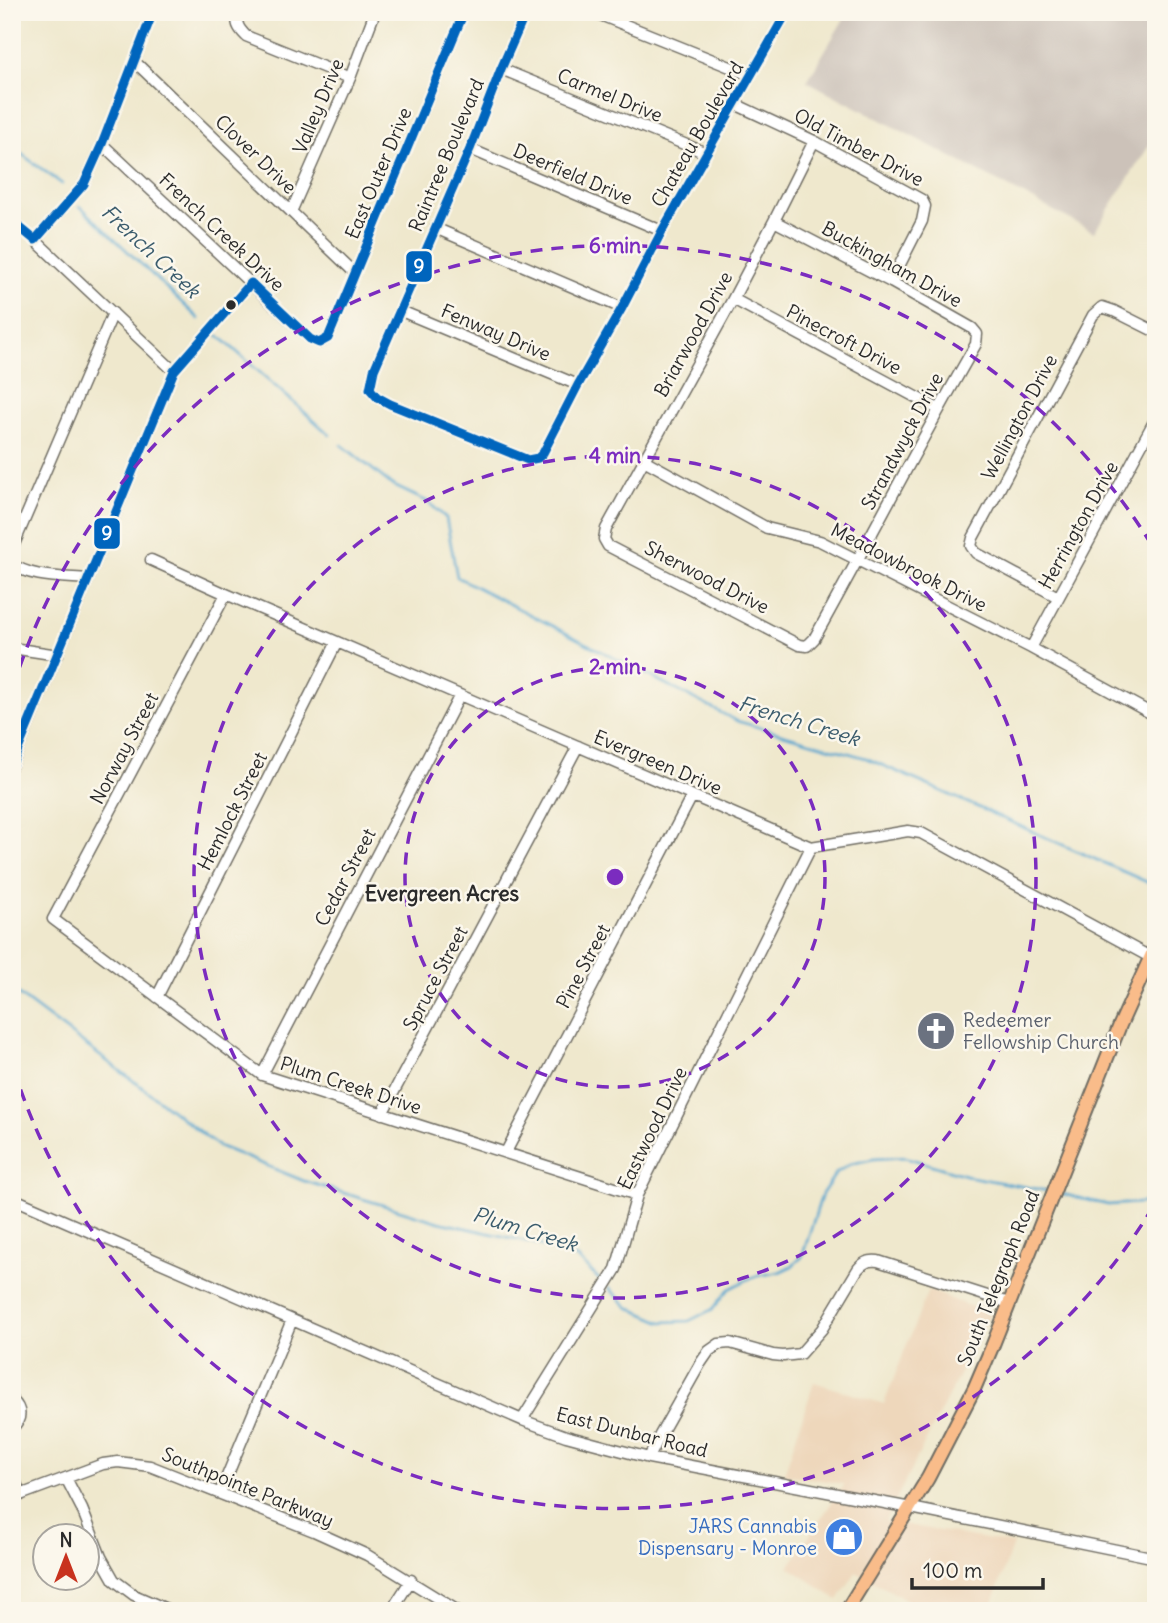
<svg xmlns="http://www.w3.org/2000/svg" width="1168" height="1623" font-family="Delius,sans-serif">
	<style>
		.built { fill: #eed7bb }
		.industrial { fill: #ccc2b9 }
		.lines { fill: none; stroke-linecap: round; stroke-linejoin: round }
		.stream { stroke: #54a5cf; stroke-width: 2.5 }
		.minor-casing { stroke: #706d64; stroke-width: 13 }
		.major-casing { stroke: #706d64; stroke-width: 16 }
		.minor { stroke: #fff; stroke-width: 10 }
		.major { stroke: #f9bc8a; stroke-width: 12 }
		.bus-1-casing { stroke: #fbf7ec; stroke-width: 14 }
		.bus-1 { stroke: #0065bd; stroke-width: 9 }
		.ring { fill: none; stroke: #7b2cbf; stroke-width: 3.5; stroke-dasharray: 12 9 }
		.bus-dot { fill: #2b2b2b; stroke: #fbf7ec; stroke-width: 2.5 }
		.labels { text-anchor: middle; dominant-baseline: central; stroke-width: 5; stroke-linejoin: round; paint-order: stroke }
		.street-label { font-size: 19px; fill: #2b2b2b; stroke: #fbf7ec }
		.worship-label { font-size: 19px; fill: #5b616d; stroke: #fbf7ec; text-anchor: start }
		.shop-label { font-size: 19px; fill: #366cbe; stroke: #fbf7ec; text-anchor: end }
		.water-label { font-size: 21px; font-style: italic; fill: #3b5c6d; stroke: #fbf7ec }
		.neighbourhood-label { font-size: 21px; font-weight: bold; fill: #2b2b2b; stroke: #fbf7ec }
		.centre { fill: #7b2cbf; stroke: #fbf7ec; stroke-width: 3.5 }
		.ring-label { font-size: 21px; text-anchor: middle; font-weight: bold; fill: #7b2cbf; stroke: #fbf7ec; stroke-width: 5; stroke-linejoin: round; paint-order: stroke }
		.line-badge { stroke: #fbf7ec; stroke-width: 2.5 }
		.badge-label { font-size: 19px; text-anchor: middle; font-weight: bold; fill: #fff }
	</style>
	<rect width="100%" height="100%" fill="#fbf7ec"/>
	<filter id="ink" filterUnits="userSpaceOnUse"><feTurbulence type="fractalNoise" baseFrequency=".0143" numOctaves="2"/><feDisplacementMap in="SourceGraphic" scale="14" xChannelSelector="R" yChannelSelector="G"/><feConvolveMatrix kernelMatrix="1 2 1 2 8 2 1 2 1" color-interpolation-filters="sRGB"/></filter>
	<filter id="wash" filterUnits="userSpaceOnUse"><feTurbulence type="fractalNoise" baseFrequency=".00686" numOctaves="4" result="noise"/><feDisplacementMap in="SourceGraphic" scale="28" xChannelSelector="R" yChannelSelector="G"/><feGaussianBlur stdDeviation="1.57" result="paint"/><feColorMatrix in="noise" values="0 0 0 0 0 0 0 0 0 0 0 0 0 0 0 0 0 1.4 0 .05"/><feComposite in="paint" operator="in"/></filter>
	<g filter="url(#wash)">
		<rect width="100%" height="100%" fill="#efe8cd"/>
		<path class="built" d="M928,1290L990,1314L885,1521L1013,1544L990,1611H927L856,1572L838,1600L789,1567L844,1484L784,1474L814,1382L884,1404Z"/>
		<path class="industrial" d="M848,12H1156V135L1094,232L807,81Z"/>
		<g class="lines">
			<path class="stream" d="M12,147L62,184
				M80,206L199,319
				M218,335L330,435
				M342,445L392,485L428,502L446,518L457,577L737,721L866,758L1156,886
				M12,990L151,1094L218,1146L304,1181L439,1222L534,1243L577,1258L604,1284
				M1058,1193L1108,1205L1156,1202
				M609,1288L628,1307L662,1322L689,1321L713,1309L729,1289L753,1277L779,1272L792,1266L802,1257L822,1194L836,1173L850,1164L873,1159L905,1157L972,1177L1048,1191"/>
		</g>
	</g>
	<g filter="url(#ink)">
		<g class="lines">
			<defs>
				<path id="minor" d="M239,12C235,23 238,28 246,36L350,78
					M526,12L501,69L470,149L374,370L370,389L377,397L390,404L528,460L538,458L543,453L578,385L622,308L662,231L787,12
					M593,12L750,75
					M134,61L355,273
					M501,69L706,153
					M735,104L814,141L922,200L925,206L922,221L891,282
					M102,144L310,339L319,343L328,338L464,12
					M470,149L662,231
					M291,212L350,78L375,12
					M12,221L35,240L174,371
					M774,221L891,282L972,328L977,334L976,344C920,441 869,541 814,639L807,646L799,645L608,546L604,539L606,529L733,299L774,221L814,141
					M435,228L622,308
					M35,240L84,184L102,144L153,12
					M733,299L938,409
					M401,311L578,385
					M12,331L14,333L12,340
					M644,460L767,528L820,541L1031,648L1156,716
					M12,549L113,313
					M151,560L226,594L811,847L908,831L921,833L1150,957
					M12,563C26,578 67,577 87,579
					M226,594L53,919L262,1075L637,1195
					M1058,597L976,553L971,546L973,538L1093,315L1102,307L1114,311L1156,332
					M12,648L58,655
					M1031,648L1156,418
					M12,765L174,371L251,283
					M157,997L337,642
					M262,1075L460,695
					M382,1114L578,746
					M506,1152L692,796
					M12,1198L522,1420L566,1436L649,1458L911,1508L1156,1558
					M12,1400C22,1409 22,1419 12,1428
					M522,1420L616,1269L637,1195L811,847
					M649,1458L660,1435L700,1364L709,1351L719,1344L730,1343L773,1355L783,1356L800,1354L822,1329L858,1269C864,1262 869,1260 878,1261L1009,1303
					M12,1474L21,1495
					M66,1478L82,1509L101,1557L114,1580L134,1595L171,1611
					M220,1493L292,1320
					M12,1498L103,1464L118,1462L150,1466L314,1531L367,1555L458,1611
					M391,1611L411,1580"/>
				<path id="major" d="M846,1611L928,1478L974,1389L992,1347L1120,1025L1156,945"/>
			</defs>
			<use href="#minor" class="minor-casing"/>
			<use href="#major" class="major-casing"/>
			<use href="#minor" class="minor"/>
			<use href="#major" class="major"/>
			<defs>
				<path id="bus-1" d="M526,12L501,69L470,149L374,370L370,389L377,397L390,404L528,460L538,458L543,453L578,385L622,308L662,231L787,12
					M12,221L35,240L84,184L102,144L153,12
					M12,764L174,371L251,283L310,339L319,343L328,338L464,12"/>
			</defs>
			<use href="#bus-1" class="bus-1-casing"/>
			<use href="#bus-1" class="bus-1"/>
		</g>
	</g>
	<g class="ring">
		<circle cx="615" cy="877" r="210"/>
		<circle cx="615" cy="877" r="421"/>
		<path d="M1153 1207A631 631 0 0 1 13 1067M13 687A631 631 0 0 1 1153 547"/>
	</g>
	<defs>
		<symbol id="church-disc" viewBox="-11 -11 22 22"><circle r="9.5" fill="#6b7280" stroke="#fbf7ec"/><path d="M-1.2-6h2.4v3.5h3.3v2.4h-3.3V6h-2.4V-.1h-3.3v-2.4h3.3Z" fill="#fff"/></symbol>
		<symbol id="shop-disc" viewBox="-11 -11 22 22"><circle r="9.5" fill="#3f7fe0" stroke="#fbf7ec"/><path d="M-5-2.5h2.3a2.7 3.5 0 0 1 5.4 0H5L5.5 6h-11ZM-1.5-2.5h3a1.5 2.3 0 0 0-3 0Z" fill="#fff"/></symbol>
	</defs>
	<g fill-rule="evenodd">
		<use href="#church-disc" x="914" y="1009" width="44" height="44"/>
		<use href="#shop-disc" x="822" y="1515" width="44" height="44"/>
	</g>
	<circle class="bus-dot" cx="231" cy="305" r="6"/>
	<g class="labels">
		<g class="street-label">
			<text transform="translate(610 95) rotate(22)">Carmel Drive</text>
			<text transform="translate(318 106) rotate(-67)">Valley Drive</text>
			<text transform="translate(697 134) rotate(-60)">Chateau Boulevard</text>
			<text transform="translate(859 147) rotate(28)">Old Timber Drive</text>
			<text transform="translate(256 154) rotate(44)">Clover Drive</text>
			<text transform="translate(446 155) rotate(-67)">Raintree Boulevard</text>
			<text transform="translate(378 173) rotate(-67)">East Outer Drive</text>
			<text transform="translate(573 174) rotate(23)">Deerfield Drive</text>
			<text transform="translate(222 232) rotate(43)">French Creek Drive</text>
			<text transform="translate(892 264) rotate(29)">Buckingham Drive</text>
			<text transform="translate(496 332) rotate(23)">Fenway Drive</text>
			<text transform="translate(693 334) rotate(-61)">Briarwood Drive</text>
			<text transform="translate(844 339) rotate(28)">Pinecroft Drive</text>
			<text transform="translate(1019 417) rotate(-62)">Wellington Drive</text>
			<text transform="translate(902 441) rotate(-62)">Strandwyck Drive</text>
			<text transform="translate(1078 525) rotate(-61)">Herrington Drive</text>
			<text transform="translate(909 567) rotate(27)">Meadowbrook Drive</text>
			<text transform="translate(707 577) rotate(27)">Sherwood Drive</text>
			<text transform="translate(124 748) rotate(-62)">Norway Street</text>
			<text transform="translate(658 762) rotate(23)">Evergreen Drive</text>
			<text transform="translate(232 811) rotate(-63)">Hemlock Street</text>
			<text transform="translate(345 877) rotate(-62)">Cedar Street</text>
			<text transform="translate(583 966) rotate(-62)">Pine Street</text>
			<text transform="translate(435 978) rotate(-62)">Spruce Street</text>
			<text transform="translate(351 1085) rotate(18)">Plum Creek Drive</text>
			<text transform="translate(652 1128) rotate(-64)">Eastwood Drive</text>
			<text transform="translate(998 1278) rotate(-68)">South Telegraph Road</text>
			<text transform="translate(632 1432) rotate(14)">East Dunbar Road</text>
			<text transform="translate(248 1487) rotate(22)">Southpointe Parkway</text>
		</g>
		<g class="worship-label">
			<text x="963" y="1020">Redeemer<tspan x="963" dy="22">Fellowship Church</tspan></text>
		</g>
		<g class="shop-label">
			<text x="817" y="1526">JARS Cannabis<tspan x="817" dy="22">Dispensary - Monroe</tspan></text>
		</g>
		<g class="water-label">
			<text transform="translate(151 251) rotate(43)">French Creek</text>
			<text transform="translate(799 721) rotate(17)">French Creek</text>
			<text transform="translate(525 1229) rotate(17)">Plum Creek</text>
		</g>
		<g class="neighbourhood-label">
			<text x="442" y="893">Evergreen Acres</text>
		</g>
	</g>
	<circle cx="615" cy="877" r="10" class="centre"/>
	<g class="ring-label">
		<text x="615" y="253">6 min</text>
		<text x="615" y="463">4 min</text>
		<text x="615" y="674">2 min</text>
	</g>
	<g class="line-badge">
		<rect x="405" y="250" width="28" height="33" rx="7" fill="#0065bd"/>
		<rect x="93" y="517" width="28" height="33" rx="7" fill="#0065bd"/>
	</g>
	<g class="badge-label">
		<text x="419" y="273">9</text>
		<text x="107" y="540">9</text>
	</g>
	<rect width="1168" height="1623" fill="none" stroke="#fbf7ec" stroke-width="42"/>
	<g transform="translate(66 1557)"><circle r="33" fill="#fbf7ec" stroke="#a8a59f" stroke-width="2"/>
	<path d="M0-5L12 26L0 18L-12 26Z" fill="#c8321e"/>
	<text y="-10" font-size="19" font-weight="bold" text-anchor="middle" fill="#2b2b2b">N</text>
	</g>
	<path d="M912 1578v10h131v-10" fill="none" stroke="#2b2b2b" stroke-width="3.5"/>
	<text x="923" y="1578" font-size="21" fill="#2b2b2b" stroke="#fbf7ec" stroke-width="5" paint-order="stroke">100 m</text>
</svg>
